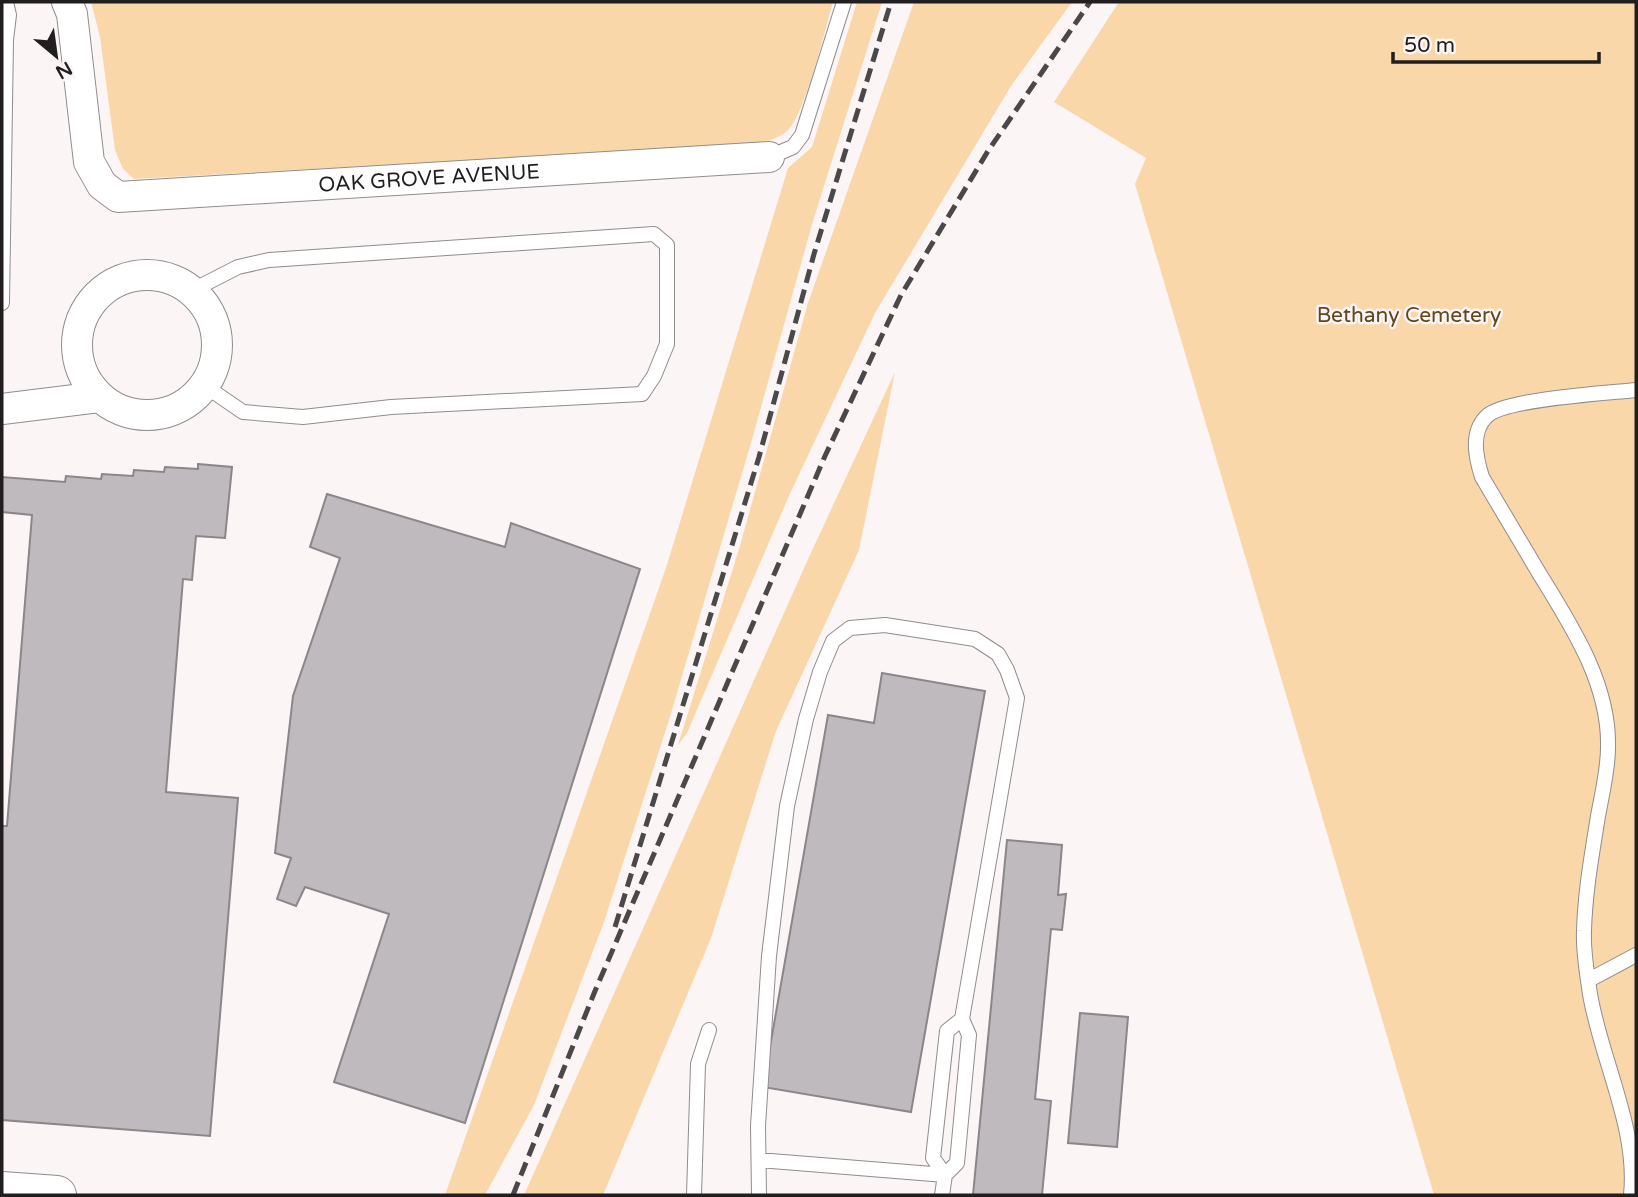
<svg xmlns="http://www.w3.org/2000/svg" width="1638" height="1197" font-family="'Varela Round',sans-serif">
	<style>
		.green { fill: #fad7a8 }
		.building { fill: #bebabd; stroke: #8a868a; stroke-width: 2 }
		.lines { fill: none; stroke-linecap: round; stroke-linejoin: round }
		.service-casing { stroke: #918c8d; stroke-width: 16 }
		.minor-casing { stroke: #918c8d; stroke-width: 32 }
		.primary-casing { stroke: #918c8d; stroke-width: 40 }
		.service { stroke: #fff; stroke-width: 14 }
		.minor { stroke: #fff; stroke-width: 30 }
		.primary { stroke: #fff; stroke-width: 38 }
		.rail { stroke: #4b4849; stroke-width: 5; stroke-dasharray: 14 7; stroke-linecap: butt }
		.labels { text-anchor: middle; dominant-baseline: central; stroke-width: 5; stroke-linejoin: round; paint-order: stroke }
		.street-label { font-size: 21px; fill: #201e1f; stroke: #fbf5f6 }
		.park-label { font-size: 21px; fill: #61451b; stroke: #fbf5f6 }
	</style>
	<rect width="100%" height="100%" fill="#fbf5f6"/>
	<path class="green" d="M91,2H833C825,29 806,112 788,130C773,144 751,144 731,146L134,179L123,169L115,150L100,37Z
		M857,2H882L813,221L751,443L669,720L604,922L534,1105L485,1195H445L666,568L788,168L812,147Z
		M914,2H1072L1011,86L875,313L788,498L687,733L678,745L739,549L808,303Z
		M1119,2H1636V1195H1434L1135,184L1146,158L1054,102Z
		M895,372L859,550L776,731L711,938L603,1195H524L809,557Z"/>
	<path class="building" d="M198,464L232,467L225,538L196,536L192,580L183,579L166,792L238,798L210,1136L2,1120V826H7L32,515L2,512V477L65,482L66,476L101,479L102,474L133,476L134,470L164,472L165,467L198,469Z
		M327,494L505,547L511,523L640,569L465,1123L334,1082L389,914L305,887L296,906L277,899L291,858L275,853L293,696L340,558L310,547Z
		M882,673L985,691L911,1112L763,1087L828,715L874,723Z
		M1007,840L1062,845L1058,895L1066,894L1062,930L1051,929L1035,1099L1051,1101L1042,1195H973Z
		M1080,1013L1128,1017L1117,1147L1068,1143Z"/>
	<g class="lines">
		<defs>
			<path id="service" d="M769,157L793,147L802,135L844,2
				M191,291L238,267L269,260L654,234L667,245V344L654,376L642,394L391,407L303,417L243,412L205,386
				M2,303L6,40L9,15L6,2
				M1589,980L1636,955
				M759,1160L945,1175
				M945,1175L933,1158L947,1031L962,1019
				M694,1195L698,1064L709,1030
				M759,1195L758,1126L769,956L787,806L806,719L820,672L833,641L850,628L885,625L975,639L998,654L1007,670L1017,698L962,1019L969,1035L957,1163L945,1175L942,1195
				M1631,1195C1638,1128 1601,1060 1590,994C1587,974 1583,951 1584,931C1585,892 1592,854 1598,816C1602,794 1608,770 1608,748C1610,684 1571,625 1539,573C1520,541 1501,509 1482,477C1476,458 1470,432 1487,416C1504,399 1608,393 1636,390"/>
			<g id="minor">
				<path id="s1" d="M67,2L72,14L89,162L102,185L118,197L769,157"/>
				<circle cx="147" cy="345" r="70"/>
				<path d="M2,409L99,397"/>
			</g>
			<path id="primary" d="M2,1191L57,1195"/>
		</defs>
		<use href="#service" class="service-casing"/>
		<use href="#minor" class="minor-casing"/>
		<use href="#primary" class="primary-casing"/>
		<use href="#service" class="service"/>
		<use href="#minor" class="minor"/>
		<use href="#primary" class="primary"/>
		<path class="rail" d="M615,927L759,457L814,254L891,2
			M513,1195L595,991L825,456L901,295L988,151L1090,2"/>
	</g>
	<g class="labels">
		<g class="street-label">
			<text stroke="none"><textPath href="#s1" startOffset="520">OAK GROVE AVENUE</textPath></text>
		</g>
		<g class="park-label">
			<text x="1409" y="315">Bethany Cemetery</text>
		</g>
	</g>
	<rect width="1638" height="1197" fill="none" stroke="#201e1f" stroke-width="7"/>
	<g transform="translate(56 56) rotate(151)" stroke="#fbf5f6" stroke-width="5" paint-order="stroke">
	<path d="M0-5L12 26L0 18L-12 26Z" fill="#201e1f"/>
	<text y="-10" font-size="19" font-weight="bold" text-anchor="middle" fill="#201e1f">N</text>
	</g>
	<path d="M1393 52v10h206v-10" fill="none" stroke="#201e1f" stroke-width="3.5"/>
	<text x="1404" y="52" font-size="21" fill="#201e1f" stroke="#fbf5f6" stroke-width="5" paint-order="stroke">50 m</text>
</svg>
